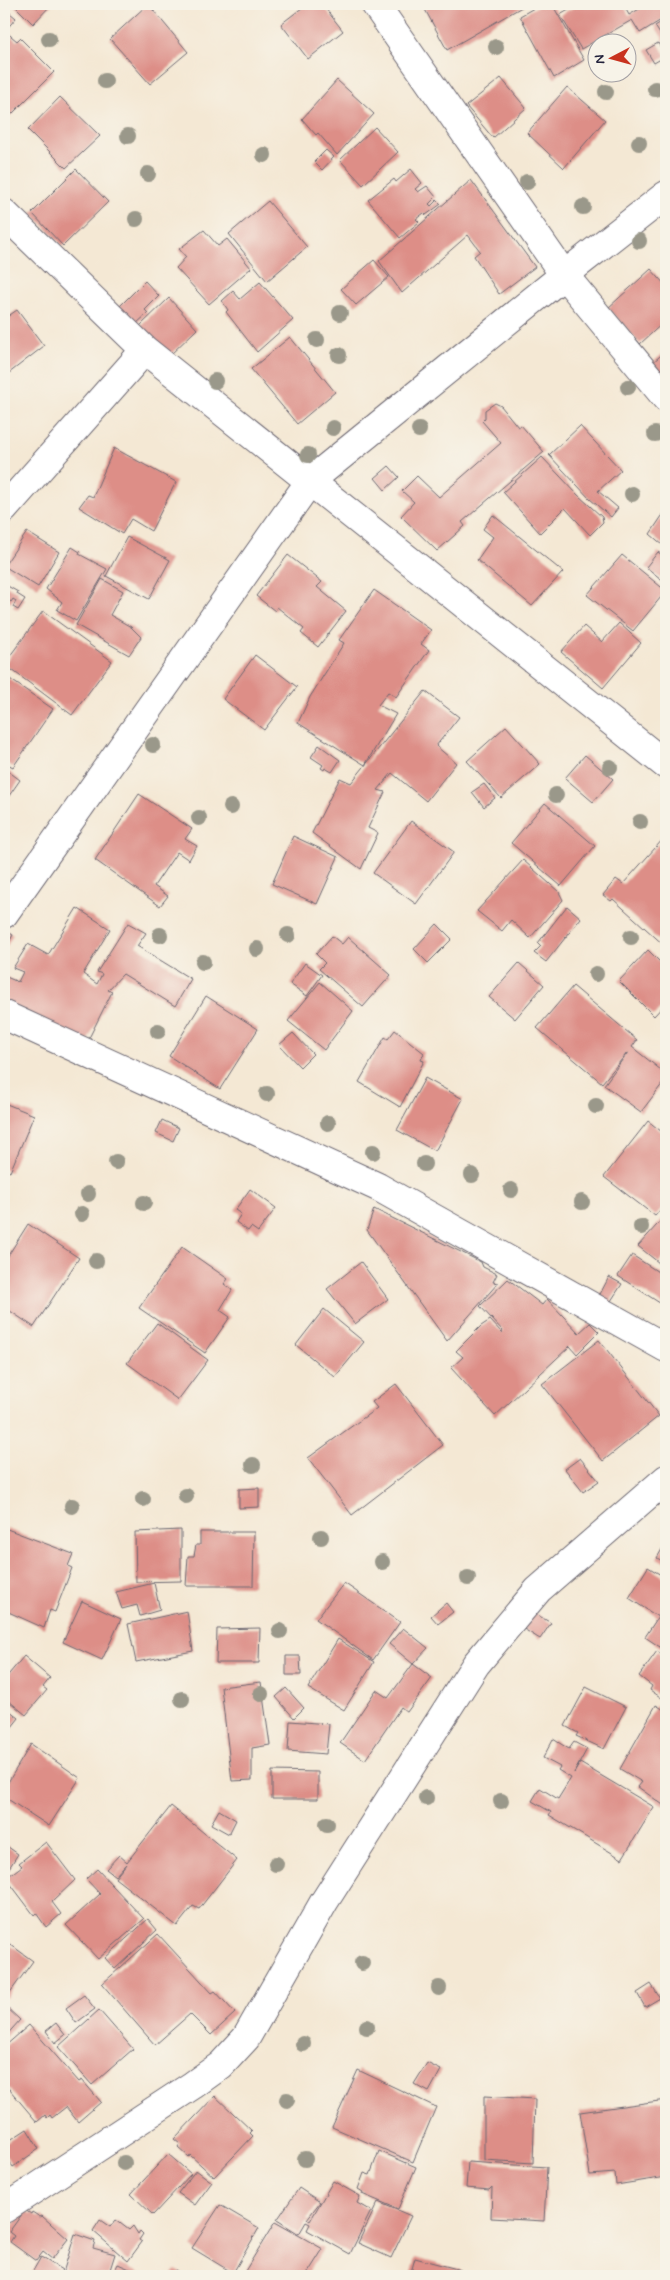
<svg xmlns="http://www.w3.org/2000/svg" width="670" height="2280" font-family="Mynerve,sans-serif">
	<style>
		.building { fill: #dd8e87 }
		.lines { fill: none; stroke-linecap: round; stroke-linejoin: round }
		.minor-casing { stroke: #6c6771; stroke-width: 30 }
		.minor { stroke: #fff; stroke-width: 28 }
		.tree { fill: #9a988a }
	</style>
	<rect width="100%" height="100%" fill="#f7f3e8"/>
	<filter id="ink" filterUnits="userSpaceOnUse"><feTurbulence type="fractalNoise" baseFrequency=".02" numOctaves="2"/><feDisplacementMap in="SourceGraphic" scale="10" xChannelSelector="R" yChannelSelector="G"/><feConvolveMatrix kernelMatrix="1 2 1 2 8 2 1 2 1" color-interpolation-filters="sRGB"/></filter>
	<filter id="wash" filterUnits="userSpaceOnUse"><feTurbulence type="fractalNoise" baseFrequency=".0096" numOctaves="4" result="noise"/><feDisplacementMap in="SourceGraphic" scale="20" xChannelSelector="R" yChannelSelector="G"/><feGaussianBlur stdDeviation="1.12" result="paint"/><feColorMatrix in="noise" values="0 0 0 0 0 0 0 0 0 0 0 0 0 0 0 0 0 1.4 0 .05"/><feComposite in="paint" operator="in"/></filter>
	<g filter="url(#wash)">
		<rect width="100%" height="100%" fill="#f4e8d4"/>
		<g id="blocks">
			<path class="building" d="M13,4H52L33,24Z
				M148,4L188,52L150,84L110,39Z
				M307,4H322L343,31L308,59L281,24Z
				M422,4H527L447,50Z
				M541,4H552L584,60L554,78L520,16Z
				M579,4H623L629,15L641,8L638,4H666V17L640,33L632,20L581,49L560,15Z
				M4,8L16,18L5,31L17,41L20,38L54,72L4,122V54L7,51L4,48Z
				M666,19V44L655,26Z
				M658,43L666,56L654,63L646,50Z
				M501,78L526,108L493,138L466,106Z
				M337,80L374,114L337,155L318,133L316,135L302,119Z
				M567,87L605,120L564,168L527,133Z
				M60,97L100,136L66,168L28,130Z
				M375,127L398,152L363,185L340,160Z
				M326,150L334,157L322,170L314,162Z
				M76,169L108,202L63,246L32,213Z
				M411,169L422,183L415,189L418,192L427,186L436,197L429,204L431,206L437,200L441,204L426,215L424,213L416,219L419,222L400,238L368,200L394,179L396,182Z
				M471,180L535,267L499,294L474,256L480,251L468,235L402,293L379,261Z
				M268,201L307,247L267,281L229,234Z
				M204,230L218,246L227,239L251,268L209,304L176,268L186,257L179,249Z
				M374,260L389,277L356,305L341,289Z
				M651,269L666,286V320L640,344L608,308Z
				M145,281L159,296L145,310L148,313L135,325L118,308Z
				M260,282L293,320L257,352L226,312L228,310L222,301L233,291L240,299Z
				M169,298L197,329L168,357L140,326Z
				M17,310L44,346L4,377V319Z
				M290,337L335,392L297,424L251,369Z
				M666,351V379L652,363Z
				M495,403L501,406L518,427L521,425L544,452L462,522L465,526L437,551L401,516L414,502L402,491L417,476L439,497L501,443L482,421L485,418V410Z
				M580,426L621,470L598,491L618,508L611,517L590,499L549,455Z
				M114,448L176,482L151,531L131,519L122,534L79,507L88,495L93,497Z
				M542,457L578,495L602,517L603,522L590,535L565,508L540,533L503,492Z
				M389,466L399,477L385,490L375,478Z
				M666,510V543L664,546L650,534Z
				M493,515L563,572L532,606L477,560L493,537L483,529Z
				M27,532L59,552L38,587L4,566Z
				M127,537L170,560L149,599L106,576Z
				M72,547L80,552L79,554L107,569L76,621L57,610L62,602L46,589Z
				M658,552L666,558V583L646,567Z
				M288,555L322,582L317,587L346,611L318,647L301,633L304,629L277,607L275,611L256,596Z
				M622,555L666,591L633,631L587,595Z
				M102,579L123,591L110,615L131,627L141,637L129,655L76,625Z
				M4,584L18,592L17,594L25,599L18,610L13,607L16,601L13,599L11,602L4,597Z
				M374,590L431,630L421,644L429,650L396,697L388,692L378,705L396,714L365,765L298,723L310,697L344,643L339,640Z
				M43,611L112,661L72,715L4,664Z
				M619,623L641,643L603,688L561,652L584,626L602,642Z
				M255,655L297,687L264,730L223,699Z
				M4,675L53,709L13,767L4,762Z
				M425,691L459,717L436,746L456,763L426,801L392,773L378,790L385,792L368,828L378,833L361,869L312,833L340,778L351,783Z
				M506,726L540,764L501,798L467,761Z
				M319,745L340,760L332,772L325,768L324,770L321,768L323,765L311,757Z
				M585,755L613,779L593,802L565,778Z
				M4,768L20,780L4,803Z
				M484,784L495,798L484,807L472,792Z
				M139,794L192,829L185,839L197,846L189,860L177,852L154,886L168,896L160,906L95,860Z
				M545,803L595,846L561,886L511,843Z
				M411,821L454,852L416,904L373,873Z
				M293,836L338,857L317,904L272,884Z
				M664,838L666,840V947L613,899L611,901L603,895L616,879L623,884Z
				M523,860L559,892L563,900L530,938L511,920L502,931L477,911Z
				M567,906L581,918L546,962L534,953L541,946L538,943Z
				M77,908L110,929L83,974L97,984L102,974L97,972L128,923L146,933L137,946L191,979L175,1006L123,974L108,990L112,992L83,1050L4,1011V976L18,982L23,972L13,968L28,944L48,955Z
				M437,924L452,939L428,963L414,949Z
				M5,930L13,935L4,951V932Z
				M332,936L342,944L348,937L391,975L363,1007L319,969L325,963L316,954Z
				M648,950L666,968V1003L654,1016L619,981Z
				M305,963L322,975L307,996L290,984Z
				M519,963L544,985L515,1019L489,997Z
				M320,982L353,1011L324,1050L288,1021Z
				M573,986L637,1040L632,1047L666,1074V1079L641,1112L604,1085L628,1052L602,1083L537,1028Z
				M206,996L258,1029L220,1089L169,1056Z
				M395,1030L424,1053L421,1060L424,1061L400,1107L359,1082L385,1037L388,1039Z
				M293,1033L313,1054L300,1067L279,1045Z
				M425,1078L463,1099L435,1151L397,1130Z
				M4,1103L34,1115L10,1172L4,1169Z
				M162,1120L179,1128L173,1141L156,1133Z
				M648,1121L666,1135V1211L662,1208L655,1216L604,1177Z
				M250,1189L276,1208L258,1232L251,1227L248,1231L236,1222L241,1214L235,1210Z
				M374,1209L481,1262L483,1267L497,1274L493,1282L498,1283L447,1341L367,1230Z
				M666,1215V1260L663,1258L659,1263L638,1246Z
				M28,1224L79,1258L34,1327L4,1307V1262Z
				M182,1247L228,1279L224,1284L232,1290L220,1310L230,1317L205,1353L139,1308Z
				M632,1255L666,1277V1307L618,1276Z
				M361,1262L388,1299L355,1324L327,1289Z
				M609,1277L622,1284L609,1304L597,1300Z
				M508,1279L542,1305L547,1299L579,1333L590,1323L599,1332L577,1354L570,1346L495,1416L451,1368L463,1357L456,1351L481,1326L490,1320L502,1333L503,1331L480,1306Z
				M324,1309L364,1342L335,1377L296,1345Z
				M157,1323L208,1360L178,1400L127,1363Z
				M599,1340L659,1416L603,1461L542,1384Z
				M396,1384L443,1445L352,1515L308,1458L377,1408L372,1402Z
				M580,1458L599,1481L583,1492L565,1469Z
				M259,1488V1507L239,1508V1489Z
				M7,1529L73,1554L68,1566L72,1568L55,1612L50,1610L44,1628L4,1610V1538Z
				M181,1530V1581L136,1582L135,1532Z
				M200,1532H254L253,1586H186L188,1556H194L196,1545H200Z
				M666,1542V1563L657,1558Z
				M648,1567L666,1578V1651L645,1637L658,1617L629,1598Z
				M154,1583L160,1610L140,1616L137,1605L122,1609L116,1592Z
				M344,1583L400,1622L373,1660L316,1619Z
				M82,1601L121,1619L102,1660L63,1642Z
				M446,1603L453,1612L438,1624L431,1616Z
				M187,1611L193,1651L136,1662L128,1624Z
				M531,1611L551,1623L540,1639L519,1626Z
				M260,1628L259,1663H216L217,1629Z
				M403,1628L428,1648L413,1664L389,1644Z
				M338,1639L374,1662L344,1710L308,1688Z
				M657,1651L666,1658V1701L650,1690L652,1686L639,1676Z
				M24,1656L50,1678L43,1687L47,1690L26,1715L4,1697V1680Z
				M286,1656H300L301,1675H286Z
				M413,1664L432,1678L407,1712L401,1707L365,1760L340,1743L376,1690L388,1698Z
				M261,1682L270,1745L252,1748V1780L232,1781L221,1687Z
				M586,1687L626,1707L604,1749L576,1736L578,1733L565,1726Z
				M286,1688L304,1708L294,1718L276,1697Z
				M656,1705L666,1711V1807L638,1787L642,1782L620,1769Z
				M4,1706L19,1718L4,1737Z
				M290,1721L329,1724L326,1754L288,1751Z
				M553,1739L569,1749L574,1742L587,1749L574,1773L580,1763L654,1807L622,1859L549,1815L551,1812L532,1801L540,1788L558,1799L571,1778L558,1770L560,1767L543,1758Z
				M31,1744L80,1778L49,1826L6,1798L8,1794L4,1789Z
				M272,1771L318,1772V1799H272Z
				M171,1806L237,1860L199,1909L193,1906L177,1926L115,1878L126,1864L115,1876L106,1869L119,1855L127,1862Z
				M219,1810L236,1820L229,1834L211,1824Z
				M46,1842L75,1880L52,1902L61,1914L46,1927L36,1913L34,1915L6,1878L22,1866L19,1863Z
				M4,1844L18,1854L4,1876Z
				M97,1869L144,1919L98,1959L66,1925L100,1894L86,1879Z
				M148,1919L157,1930L115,1969L105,1958Z
				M158,1934L212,1993L215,1991L235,2013L211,2035L190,2014L155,2045L102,1984Z
				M7,1942L33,1961L6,1998L4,1996V1946Z
				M651,1984L660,1998L645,2007L637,1993Z
				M84,1995L95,2009L76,2023L66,2008Z
				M4,2005L20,2020L4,2038Z
				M99,2010L133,2049L92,2085L58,2047Z
				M56,2023L65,2035L55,2043L46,2031Z
				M29,2025L79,2082L82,2080L101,2102L78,2122L66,2107L52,2118L50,2115L47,2118L45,2115L37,2122L4,2083V2047Z
				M427,2063L441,2070L429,2092L414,2084Z
				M358,2070L436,2107L413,2162L332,2127Z
				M215,2096L252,2131L250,2133L253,2136L214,2177L190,2155L189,2157L178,2147L180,2144L174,2139Z
				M484,2096L535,2099L533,2163L484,2160Z
				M666,2100V2177L616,2185L615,2173L590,2175L580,2112Z
				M27,2129L39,2149L13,2167L6,2156L4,2157V2144Z
				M379,2151L416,2167L398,2209L362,2194L363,2192L358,2189L364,2173L370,2175Z
				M168,2154L191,2174L153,2215L131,2194Z
				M468,2162L547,2167L544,2221L491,2218L492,2187L489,2190L466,2188Z
				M196,2170L212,2182L195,2205L178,2193Z
				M333,2181L360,2196L357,2203L371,2211L350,2254L307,2230L310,2224L306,2222L299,2234L277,2220L299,2188L320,2202L307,2219L310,2221Z
				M378,2202L411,2216L391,2258L358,2243Z
				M220,2205L259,2228L233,2273L192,2248Z
				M25,2210L31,2214L32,2212L40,2217L42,2216L68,2239L52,2259L43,2252L36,2261L10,2242L14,2236L9,2232Z
				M100,2220L110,2227L116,2220L129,2230L133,2226L138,2234L140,2231L143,2234L139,2240L142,2242L128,2261L93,2231Z
				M275,2222L323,2249L306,2276H242Z
				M75,2234L95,2241L93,2248L115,2254L108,2276H62Z
				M41,2257L62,2270L58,2276H30Z
				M415,2258L461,2270L459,2276H410Z
				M118,2264L146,2276H112Z
				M175,2270L186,2276H171Z"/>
		</g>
	</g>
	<g filter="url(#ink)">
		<use href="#blocks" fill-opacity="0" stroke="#6c6771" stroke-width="1"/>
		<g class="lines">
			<defs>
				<path id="minor" d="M375,4L564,275L666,398
					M4,213L145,350L666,765
					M4,509L145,350
					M4,914L310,481L564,275L666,195
					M4,1015L378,1187L666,1348
					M4,2209L193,2085L221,2065L246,2038L324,1902L476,1664L538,1590L666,1479"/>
			</defs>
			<use href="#minor" class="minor-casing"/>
			<use href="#minor" class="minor"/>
		</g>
		<g class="tree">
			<circle cx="49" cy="39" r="8"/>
			<circle cx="496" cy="47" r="8"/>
			<circle cx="105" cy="81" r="8"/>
			<circle cx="655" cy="89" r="8"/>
			<circle cx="606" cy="92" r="8"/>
			<circle cx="128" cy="136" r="8"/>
			<circle cx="639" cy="143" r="8"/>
			<circle cx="264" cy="155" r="8"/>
			<circle cx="148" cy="174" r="8"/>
			<circle cx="527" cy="182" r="8"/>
			<circle cx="583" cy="207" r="8"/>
			<circle cx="136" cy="219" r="8"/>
			<circle cx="639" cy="241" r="8"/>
			<circle cx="340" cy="313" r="8"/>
			<circle cx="317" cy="340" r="8"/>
			<circle cx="339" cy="355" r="8"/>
			<circle cx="215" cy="381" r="8"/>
			<circle cx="628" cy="387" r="8"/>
			<circle cx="333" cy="428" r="8"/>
			<circle cx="419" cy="430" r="8"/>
			<circle cx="655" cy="434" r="8"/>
			<circle cx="308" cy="455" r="8"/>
			<circle cx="632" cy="494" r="8"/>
			<circle cx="153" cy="745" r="8"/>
			<circle cx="610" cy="767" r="8"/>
			<circle cx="556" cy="795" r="8"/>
			<circle cx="231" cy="807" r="8"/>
			<circle cx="199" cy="818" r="8"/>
			<circle cx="640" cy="822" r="8"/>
			<circle cx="160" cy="935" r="8"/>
			<circle cx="288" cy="935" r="8"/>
			<circle cx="631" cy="937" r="8"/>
			<circle cx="257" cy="949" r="8"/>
			<circle cx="203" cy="962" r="8"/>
			<circle cx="596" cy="974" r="8"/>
			<circle cx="158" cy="1031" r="8"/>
			<circle cx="267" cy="1094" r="8"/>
			<circle cx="596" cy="1106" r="8"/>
			<circle cx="328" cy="1123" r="8"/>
			<circle cx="373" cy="1152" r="8"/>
			<circle cx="116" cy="1162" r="8"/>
			<circle cx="424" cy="1164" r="8"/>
			<circle cx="472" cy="1175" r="8"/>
			<circle cx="511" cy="1190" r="8"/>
			<circle cx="88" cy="1194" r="8"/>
			<circle cx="582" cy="1202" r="8"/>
			<circle cx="144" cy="1203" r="8"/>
			<circle cx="82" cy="1214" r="8"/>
			<circle cx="641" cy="1227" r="8"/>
			<circle cx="96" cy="1261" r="8"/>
			<circle cx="253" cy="1465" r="8"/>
			<circle cx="186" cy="1496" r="8"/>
			<circle cx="143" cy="1499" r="8"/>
			<circle cx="72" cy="1506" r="8"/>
			<circle cx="321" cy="1537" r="8"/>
			<circle cx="382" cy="1562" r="8"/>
			<circle cx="468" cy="1578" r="8"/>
			<circle cx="280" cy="1631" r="8"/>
			<circle cx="261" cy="1694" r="8"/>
			<circle cx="182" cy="1699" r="8"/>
			<circle cx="426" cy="1798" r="8"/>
			<circle cx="501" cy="1801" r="8"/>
			<circle cx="327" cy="1824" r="8"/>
			<circle cx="276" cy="1864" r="8"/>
			<circle cx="362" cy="1963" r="8"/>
			<circle cx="439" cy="1988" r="8"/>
			<circle cx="367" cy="2027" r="8"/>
			<circle cx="303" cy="2044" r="8"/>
			<circle cx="287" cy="2100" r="8"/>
			<circle cx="305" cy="2159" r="8"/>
			<circle cx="124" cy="2163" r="8"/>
		</g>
	</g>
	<rect width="670" height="2280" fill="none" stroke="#f7f3e8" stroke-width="20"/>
	<g transform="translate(612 58) rotate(264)"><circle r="24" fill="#f7f3e8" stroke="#a29fa3"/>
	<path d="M0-4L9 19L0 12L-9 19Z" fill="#c8321e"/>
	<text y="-8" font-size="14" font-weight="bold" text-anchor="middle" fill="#22223b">N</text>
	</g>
</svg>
